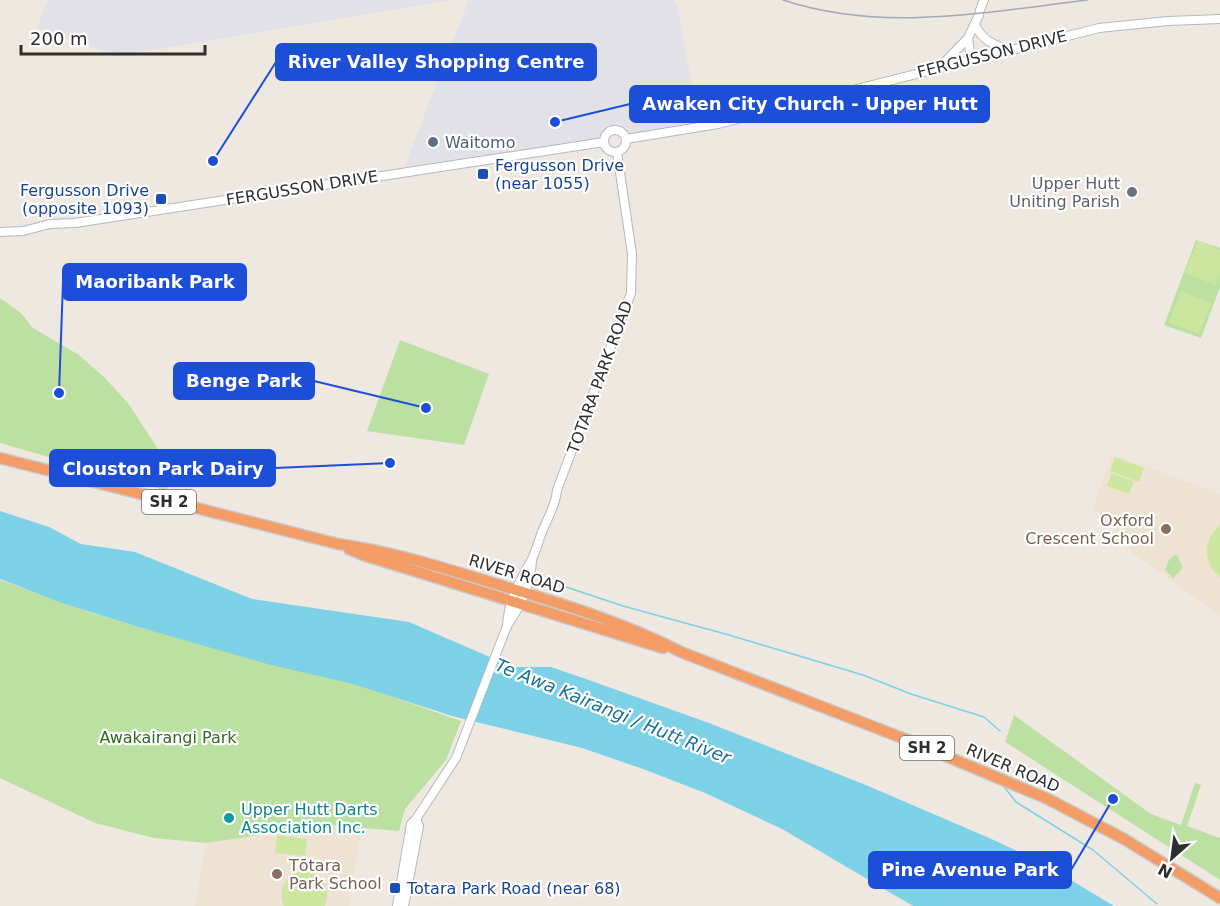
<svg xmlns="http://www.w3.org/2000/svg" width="1220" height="906" font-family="'DejaVu Sans',sans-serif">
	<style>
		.industrial { fill: #e2e1e7 }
		.education { fill: #eee3d3 }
		.green { fill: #bbe0a2 }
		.pitch { fill: #cce69f }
		.water { fill: #7dd1e7 }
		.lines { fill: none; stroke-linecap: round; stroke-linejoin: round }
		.stream { stroke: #7dd1e7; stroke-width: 1.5 }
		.secondary-casing { stroke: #b5b8c0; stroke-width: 10 }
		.highway-casing { stroke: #c9c9c9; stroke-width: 13 }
		.secondary { stroke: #fff; stroke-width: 8 }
		.highway { stroke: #f49c66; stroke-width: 10 }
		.rail { stroke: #a4a8b6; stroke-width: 1.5 }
		.service-dot { fill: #5c6f8a; stroke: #fff; stroke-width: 2 }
		.transit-dot { fill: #1a4fb4; stroke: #fff; stroke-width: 2 }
		.worship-dot { fill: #6b7280; stroke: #fff; stroke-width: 2 }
		.education-dot { fill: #8d6e63; stroke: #fff; stroke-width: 2 }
		.culture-dot { fill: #0f9aa8; stroke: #fff; stroke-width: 2 }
		.labels { text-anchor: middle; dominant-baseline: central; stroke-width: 4.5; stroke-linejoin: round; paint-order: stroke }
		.shield { fill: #fff; stroke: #6d6d6d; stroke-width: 1.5 }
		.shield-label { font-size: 15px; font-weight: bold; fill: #2e2e2e }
		.street-label { font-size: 16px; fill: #2e2e2e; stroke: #fff }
		.service-label { font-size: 16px; fill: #4e5e75; stroke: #fff; text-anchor: start }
		.transit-label { font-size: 16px; fill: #164399; stroke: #fff; text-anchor: start }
		.worship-label { font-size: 16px; fill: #5b616d; stroke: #fff; text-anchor: end }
		.education-label { font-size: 16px; fill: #785e54; stroke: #fff; text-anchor: end }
		.park-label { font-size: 16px; fill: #336821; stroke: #fff }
		.culture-label { font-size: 16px; fill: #0d838f; stroke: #fff; text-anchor: start }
		.water-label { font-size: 18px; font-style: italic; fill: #177398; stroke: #fff }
		.leader { fill: none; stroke: #1d4ed8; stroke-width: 2 }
		.callout-dot { fill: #1d4ed8; stroke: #fff; stroke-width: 2 }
		.callout { fill: #1d4ed8; stroke: #1d4ed8; stroke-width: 2 }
		.callout-label { font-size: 18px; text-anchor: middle; font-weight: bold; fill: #fff }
	</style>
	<rect width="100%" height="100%" fill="#eee8e1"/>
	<path class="industrial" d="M48,0H451L117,56L37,28Z
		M469,0H673L677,6L700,127L624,136L619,131L613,130L604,138L420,170L405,165Z"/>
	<path class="education" d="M1112,454L1220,494V616L1112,538L1114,519L1092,510Z
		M326,825L362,827L349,906H195L206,843Z"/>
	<path class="green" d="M1196,240L1220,248V287L1201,338L1164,325Z
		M0,298L21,313L33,328L79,355L104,377L128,403L169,466L167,491L0,443Z
		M400,340L489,374L464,445L367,431Z
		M1174,555H1177L1183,568L1173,578L1165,570L1169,560Z
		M0,580L89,612L145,629L239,650L339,678L461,721L446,760L405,809L399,831L326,825L206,843L154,838L95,823L0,778Z
		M1014,715L1151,814L1181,825L1195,783L1201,785L1187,826L1220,838V880L1005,742Z"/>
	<path class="pitch" d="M1198,241L1220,250V274L1216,285L1185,273Z
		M1181,291L1211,303L1199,334L1169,322Z
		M1115,457L1144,468L1139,482L1110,471Z
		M1111,473L1134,481L1129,494L1107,486Z
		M1220,525V577C1202,563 1203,540 1220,525Z
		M277,835L307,839L305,856L275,853Z
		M302,871C322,872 332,888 325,906H284C277,890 285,875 302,871Z"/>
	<path class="water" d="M0,511L49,527L81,544L135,552L252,599L409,622L513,667H551L586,679L709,723L866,785L996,841L1046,865L1114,906H913L782,829L705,793L643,769L582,748L452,716L353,684L271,665L135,626L62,603L0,579Z"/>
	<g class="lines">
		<path class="stream" d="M557,584L623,606L729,635L863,675L911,694L984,717L1000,731
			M1005,788L1016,802L1093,850L1157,904"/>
		<defs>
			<path id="secondary" d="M980,10L984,0
				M975,25C983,40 990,43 1006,49
				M971,59L968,38L979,15
				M940,67L968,38
				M604 141a11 11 0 1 1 22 0a11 11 0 1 1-22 0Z
				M626,139L718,124L1099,28L1168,21L1220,19
				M0,232L23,231L50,224L75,223L604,142
				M507,626C508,602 519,582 531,561C537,550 539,537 545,525C550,514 556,503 557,490L631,293L632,254L617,152
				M397,906L411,824L416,819L456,758L507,626C520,607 531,584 532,560
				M404,906L419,826L416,819"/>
			<path id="highway" d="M0,458L338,544C395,552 450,570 506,587C565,605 625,623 681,652L910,741L1048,799L1124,839L1220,898
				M349,549L363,555L663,648"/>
		</defs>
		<use href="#secondary" class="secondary-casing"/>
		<use href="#highway" class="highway-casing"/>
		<use href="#secondary" class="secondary"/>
		<use href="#highway" class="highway"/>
		<path class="rail" d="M783,0C883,33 986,12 1087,0"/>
	</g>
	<circle class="service-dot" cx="433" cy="142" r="6"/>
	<g class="transit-dot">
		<rect x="477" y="168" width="12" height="12" rx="3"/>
		<rect x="155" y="193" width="12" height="12" rx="3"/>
		<rect x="389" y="882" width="12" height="12" rx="3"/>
	</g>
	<circle class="worship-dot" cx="1132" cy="192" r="6"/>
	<g class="education-dot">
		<circle cx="1166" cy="529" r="6"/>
		<circle cx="277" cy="874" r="6"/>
	</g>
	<circle class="culture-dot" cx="229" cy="818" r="6"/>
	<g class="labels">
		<g class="shield">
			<rect x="142" y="490" width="54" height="24" rx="4.5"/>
			<rect x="900" y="736" width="54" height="24" rx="4.5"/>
		</g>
		<g class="shield-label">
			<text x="169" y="502">SH 2</text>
			<text x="927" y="748">SH 2</text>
		</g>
		<g class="street-label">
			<text transform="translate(992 54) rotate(-14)">FERGUSSON DRIVE</text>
			<text transform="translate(302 188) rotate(-9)">FERGUSSON DRIVE</text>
			<text transform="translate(600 377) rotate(-70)">TOTARA PARK ROAD</text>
			<text transform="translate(517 574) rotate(17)">RIVER ROAD</text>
			<text transform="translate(1013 768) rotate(23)">RIVER ROAD</text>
		</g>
		<g class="service-label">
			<text x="445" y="142">Waitomo</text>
		</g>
		<g class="transit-label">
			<text x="495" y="165">Fergusson Drive<tspan x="495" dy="18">(near 1055)</tspan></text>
			<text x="149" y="190" text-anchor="end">Fergusson Drive<tspan x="149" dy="18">(opposite 1093)</tspan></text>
			<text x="407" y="888">Totara Park Road (near 68)</text>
		</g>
		<g class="worship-label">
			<text x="1120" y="183">Upper Hutt<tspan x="1120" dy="18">Uniting Parish</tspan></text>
		</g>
		<g class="education-label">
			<text x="1154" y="520">Oxford<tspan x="1154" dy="18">Crescent School</tspan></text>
			<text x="289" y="865" text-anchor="start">Tōtara<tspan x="289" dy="18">Park School</tspan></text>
		</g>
		<g class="park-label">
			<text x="168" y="737">Awakairangi Park</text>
		</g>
		<g class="culture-label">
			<text x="241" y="809">Upper Hutt Darts<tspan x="241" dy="18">Association Inc.</tspan></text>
		</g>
		<g class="water-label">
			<text transform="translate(613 711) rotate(22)">Te Awa Kairangi / Hutt River</text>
		</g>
	</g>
	<path class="leader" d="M213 161L276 62M555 122L630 104M59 393L63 282M426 408L314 381M390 463L275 468M1113 799L1071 870"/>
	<g class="callout-dot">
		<circle cx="213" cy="161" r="6"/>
		<circle cx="555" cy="122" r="6"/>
		<circle cx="59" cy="393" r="6"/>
		<circle cx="426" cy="408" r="6"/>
		<circle cx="390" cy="463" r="6"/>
		<circle cx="1113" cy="799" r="6"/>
	</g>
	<g class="callout">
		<rect x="276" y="44" width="320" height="36" rx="6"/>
		<rect x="630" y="86" width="359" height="36" rx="6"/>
		<rect x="63" y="264" width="183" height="36" rx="6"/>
		<rect x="174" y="363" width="140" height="36" rx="6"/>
		<rect x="50" y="450" width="225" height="36" rx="6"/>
		<rect x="869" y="852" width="202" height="36" rx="6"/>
	</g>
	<g class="callout-label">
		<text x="436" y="68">River Valley Shopping Centre</text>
		<text x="810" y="110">Awaken City Church - Upper Hutt</text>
		<text x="155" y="288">Maoribank Park</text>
		<text x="244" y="387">Benge Park</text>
		<text x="163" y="475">Clouston Park Dairy</text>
		<text x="970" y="876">Pine Avenue Park</text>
	</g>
	<g transform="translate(1172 858) rotate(208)" stroke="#ffffff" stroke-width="4.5" paint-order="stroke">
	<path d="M0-4.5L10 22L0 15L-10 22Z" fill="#2e2e2e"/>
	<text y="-9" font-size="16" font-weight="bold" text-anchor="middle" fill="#2e2e2e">N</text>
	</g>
	<path d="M21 45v9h184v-9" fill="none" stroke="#2e2e2e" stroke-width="3"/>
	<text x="30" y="45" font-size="18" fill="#2e2e2e" stroke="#ffffff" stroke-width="4.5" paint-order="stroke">200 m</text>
</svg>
